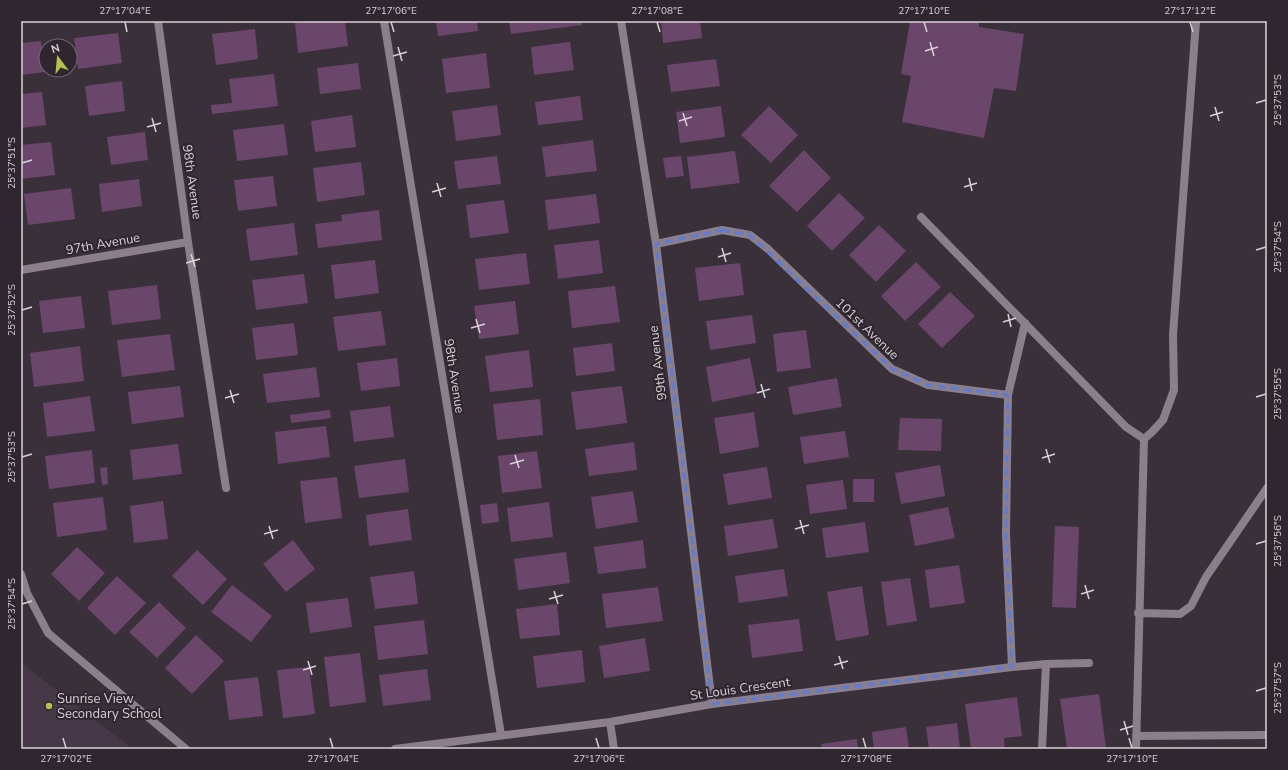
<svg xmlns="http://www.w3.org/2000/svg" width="1288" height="770" font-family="'Nunito Sans',sans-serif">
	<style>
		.built { fill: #463846 }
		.building { fill: #6b466b }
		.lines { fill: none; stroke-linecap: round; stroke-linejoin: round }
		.service { stroke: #8a7f8a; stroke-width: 8 }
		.minor { stroke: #8a7f8a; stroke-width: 8 }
		.marked { fill: none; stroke: #5e7cd7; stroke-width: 3; stroke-dasharray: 8 5; stroke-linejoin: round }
		.ticks { fill: none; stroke: #d7d0d6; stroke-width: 1.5 }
		.poi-dot { fill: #b2c34c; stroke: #2f262f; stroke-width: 1.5 }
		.labels { text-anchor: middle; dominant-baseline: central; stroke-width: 4; stroke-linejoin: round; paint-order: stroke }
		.street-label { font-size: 13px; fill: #d7d0d6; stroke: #2f262f }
		.poi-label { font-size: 13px; fill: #d7d0d6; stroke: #2f262f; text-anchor: start }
		.neatline { fill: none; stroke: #d7d0d6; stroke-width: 1.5 }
		.ticks-label { font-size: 10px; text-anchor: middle; fill: #d7d0d6 }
	</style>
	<rect width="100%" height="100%" fill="#3a303a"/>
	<path class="built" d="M21,663L133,749H21Z"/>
	<path class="building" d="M314,21H345L348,46L298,53L295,23Z
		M436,21H477L478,31L438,36Z
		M509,21H582V25L511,34Z
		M661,21H700L702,38L663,43Z
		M910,21H979V27L1024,34L1016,91L994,88L984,138L902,122L911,76L901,74Z
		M255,29L258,59L216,65L212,34Z
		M118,33L122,63L78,69L74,38Z
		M41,41L45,72L21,75V43Z
		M570,42L574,70L534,75L531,47Z
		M486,53L490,88L446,93L442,59Z
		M716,59L720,86L671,92L667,65Z
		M358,63L361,89L320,94L317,68Z
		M274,74L278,106L212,114L211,105L232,103L229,79Z
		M122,81L125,111L89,116L85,86Z
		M42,92L46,125L21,128V94Z
		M580,96L583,120L538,125L535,102Z
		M497,105L501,135L456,141L452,111Z
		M721,106L725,137L680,143L676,112Z
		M769,106L798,135L771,163L741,135Z
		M352,115L356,147L315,152L311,121Z
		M284,124L288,155L237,161L233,130Z
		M145,132L148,160L111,165L107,137Z
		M593,140L597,171L546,177L542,147Z
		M51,142L55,175L21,179V145Z
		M804,150L831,178L797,212L769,186Z
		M735,151L740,183L691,189L687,157Z
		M497,156L501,184L458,189L454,161Z
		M681,156L684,176L666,178L663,158Z
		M361,162L365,195L317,202L313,168Z
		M273,176L277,206L238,211L234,180Z
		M139,179L142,206L102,212L99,184Z
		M71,188L75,219L28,225L24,194Z
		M839,193L865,218L832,251L807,226Z
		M596,194L600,223L548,230L545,200Z
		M504,200L509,233L470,238L466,205Z
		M379,210L382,240L318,248L315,224L342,221L341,215Z
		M294,223L298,255L250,261L246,229Z
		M879,225L906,251L876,282L849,255Z
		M599,240L603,273L558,279L554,245Z
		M526,253L530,284L479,290L475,259Z
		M375,260L379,293L335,299L331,265Z
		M916,262L941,287L905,321L881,296Z
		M740,263L744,295L699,301L695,268Z
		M304,274L308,303L256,310L252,280Z
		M157,285L161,319L112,325L108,291Z
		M615,286L620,322L572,328L568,291Z
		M950,292L975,316L942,348L918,324Z
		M81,296L85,328L43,333L39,301Z
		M515,301L519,334L479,339L474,306Z
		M381,311L386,345L338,351L333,317Z
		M752,315L756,343L710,350L706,321Z
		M294,323L298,355L256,360L252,328Z
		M806,330L811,368L777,372L773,334Z
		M170,334L175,370L122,377L117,340Z
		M612,343L615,371L576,376L573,348Z
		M80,346L84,381L34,387L30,353Z
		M529,350L533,387L490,392L485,356Z
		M397,358L400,386L361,391L357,363Z
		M750,358L757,393L712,402L706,367Z
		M316,367L320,397L267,403L263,374Z
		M837,378L842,407L793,415L788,387Z
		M180,386L184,417L132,424L128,392Z
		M622,386L627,423L576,430L571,392Z
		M90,396L95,431L47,437L43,403Z
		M540,399L543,435L497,440L493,404Z
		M390,406L394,437L354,442L350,411Z
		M330,410L331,418L291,423L290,415Z
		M754,412L759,447L720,454L714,418Z
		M900,418L942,419L941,451L898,450Z
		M326,426L330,457L278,464L275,432Z
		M845,431L849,457L804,464L800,437Z
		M634,442L637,470L589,476L585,449Z
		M178,444L182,474L133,480L130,450Z
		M92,450L95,483L49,489L45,456Z
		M537,451L542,488L502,493L498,456Z
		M405,459L409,492L359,498L354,466Z
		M940,465L945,496L901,504L895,473Z
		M107,467L108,484L102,485L100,468Z
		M767,467L772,498L728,505L723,474Z
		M337,477L342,518L305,523L300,481Z
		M853,479H874V502H853Z
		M843,480L847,509L810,514L806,485Z
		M633,491L638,522L596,529L591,497Z
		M103,497L107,530L57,537L53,503Z
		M163,501L168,539L134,543L130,506Z
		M549,502L553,537L511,542L507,508Z
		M497,503L499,522L482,524L480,505Z
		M948,507L955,538L915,546L909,515Z
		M408,509L412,540L369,546L366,515Z
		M773,519L778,548L728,556L724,526Z
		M865,522L869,552L826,558L822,528Z
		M1055,526L1079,527L1076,608L1052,607Z
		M293,540L315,569L286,592L263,564Z
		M643,540L646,568L598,574L594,547Z
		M77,547L105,573L79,601L51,574Z
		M197,550L227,579L203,605L172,576Z
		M566,552L570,583L518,590L514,559Z
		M959,565L965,603L930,608L925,570Z
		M784,569L788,596L739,603L735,576Z
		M414,571L418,604L375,609L370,577Z
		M117,576L146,603L115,635L87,608Z
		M910,578L917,621L887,626L881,582Z
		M232,585L272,616L251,642L211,612Z
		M862,586L869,635L836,641L827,592Z
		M658,587L663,621L606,628L602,594Z
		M348,598L352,627L310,633L306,603Z
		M159,602L186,628L157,658L129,632Z
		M557,604L560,635L520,639L516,609Z
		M799,619L803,651L752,658L748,625Z
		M424,620L428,654L378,660L374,626Z
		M196,635L224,661L192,694L165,668Z
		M645,638L650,671L604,678L599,646Z
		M582,650L585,682L537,688L533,656Z
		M360,653L366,702L330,707L324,657Z
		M309,667L315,714L283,718L277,670Z
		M427,669L431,700L383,706L379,675Z
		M258,677L263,716L229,720L224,681Z
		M1099,694L1106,748L1067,749L1060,699Z
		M1017,697L1022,736L1004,738L1005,749H971L965,704Z
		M957,723L960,749H929L926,727Z
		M906,727L909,749H874L872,732Z
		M857,739L858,749H822L821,744Z"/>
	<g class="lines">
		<path class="service" d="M1042,749L1046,664"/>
		<path class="minor" d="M158,21L188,242L226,488
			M384,21L501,735
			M621,21L656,244L712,704
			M921,217L1126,427L1144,439
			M656,244L722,230L750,235L768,249L892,369L928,385L1008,395
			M21,270L188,242
			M21,574L27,593L48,633L186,749
			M1138,613L1180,614L1191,606L1206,577L1267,488
			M1012,667L1006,534L1008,395L1025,323
			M610,722L614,749
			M1136,736L1267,735
			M395,749L610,722L712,704L1012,667L1046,664L1089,663
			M1136,749L1144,439L1152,432L1163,420L1174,390L1173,335L1196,21"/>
	</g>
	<path class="marked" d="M722,230L750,235L892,369L928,385L1008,395L1006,534L1012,667L712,704L656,244Z"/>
	<path class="ticks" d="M125,22L127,32M391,22L394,32M657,22L660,32M924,22L927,32M1190,22L1193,32M930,42L934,56M398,47L402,61M925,51L938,47M393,56L407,52M1256,103L1266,100M1215,107L1219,121M683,113L687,126M1210,116L1223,112M152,118L156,132M679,121L692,117M147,127L161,123M22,163L32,160M969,178L972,191M437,183L441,197M964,187L977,183M432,192L446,188M722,248L726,262M1256,250L1266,247M191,254L195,267M718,257L731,253M186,263L200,259M22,310L32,307M1008,314L1011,327M476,319L480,333M1003,322L1016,318M471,328L485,324M761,384L765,398M230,390L234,403M757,393L770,389M1256,397L1266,394M225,398L239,394M1046,449L1050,463M515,455L519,468M22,457L32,454M1042,458L1055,454M510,464L524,460M800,520L804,534M269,526L273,539M795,529L809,525M264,534L278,530M1256,544L1266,541M1085,585L1089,599M554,591L558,604M1081,594L1094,590M549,599L563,595M22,604L32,601M839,656L843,669M308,661L312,675M834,665L848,661M303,670L316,666M1256,691L1266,688M1124,721L1128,735M1120,730L1133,726M63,738L66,748M330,738L333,748M596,738L599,748M863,738L866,748M1129,738L1132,748"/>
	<circle class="poi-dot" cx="49" cy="706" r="4"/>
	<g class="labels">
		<g class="street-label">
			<text transform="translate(192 182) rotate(82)">98th Avenue</text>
			<text transform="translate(103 244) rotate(-10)">97th Avenue</text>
			<text transform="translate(867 329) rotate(44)">101st Avenue</text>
			<text transform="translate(658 363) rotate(-97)">99th Avenue</text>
			<text transform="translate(454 376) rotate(81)">98th Avenue</text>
			<text transform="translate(740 689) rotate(-8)">St Louis Crescent</text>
		</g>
		<g class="poi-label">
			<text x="57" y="699">Sunrise View<tspan x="57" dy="15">Secondary School</tspan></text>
		</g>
	</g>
	<rect width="1288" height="770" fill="none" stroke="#2f262f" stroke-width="44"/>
	<g transform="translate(58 58) rotate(344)"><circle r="19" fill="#2f262f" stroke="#726a72"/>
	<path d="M0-3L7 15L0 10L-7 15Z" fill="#b2c34c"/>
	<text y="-6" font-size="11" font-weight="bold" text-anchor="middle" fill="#d7d0d6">N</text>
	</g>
	<rect x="22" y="22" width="1244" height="726" class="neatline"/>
	<g class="ticks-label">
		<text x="125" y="14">27°17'04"E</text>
		<text x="391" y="14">27°17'06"E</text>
		<text x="657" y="14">27°17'08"E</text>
		<text x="924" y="14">27°17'10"E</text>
		<text x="1190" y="14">27°17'12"E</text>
		<text transform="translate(1277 100) rotate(-90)" y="4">25°37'53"S</text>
		<text transform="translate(11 163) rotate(-90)" y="4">25°37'51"S</text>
		<text transform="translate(1277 247) rotate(-90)" y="4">25°37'54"S</text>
		<text transform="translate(11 310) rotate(-90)" y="4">25°37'52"S</text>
		<text transform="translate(1277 394) rotate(-90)" y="4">25°37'55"S</text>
		<text transform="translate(11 457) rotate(-90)" y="4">25°37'53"S</text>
		<text transform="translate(1277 541) rotate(-90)" y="4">25°37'56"S</text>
		<text transform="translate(11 604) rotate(-90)" y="4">25°37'54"S</text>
		<text transform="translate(1277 688) rotate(-90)" y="4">25°37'57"S</text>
		<text x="66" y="762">27°17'02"E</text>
		<text x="333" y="762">27°17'04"E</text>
		<text x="599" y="762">27°17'06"E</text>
		<text x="866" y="762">27°17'08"E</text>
		<text x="1132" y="762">27°17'10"E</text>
	</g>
</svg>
